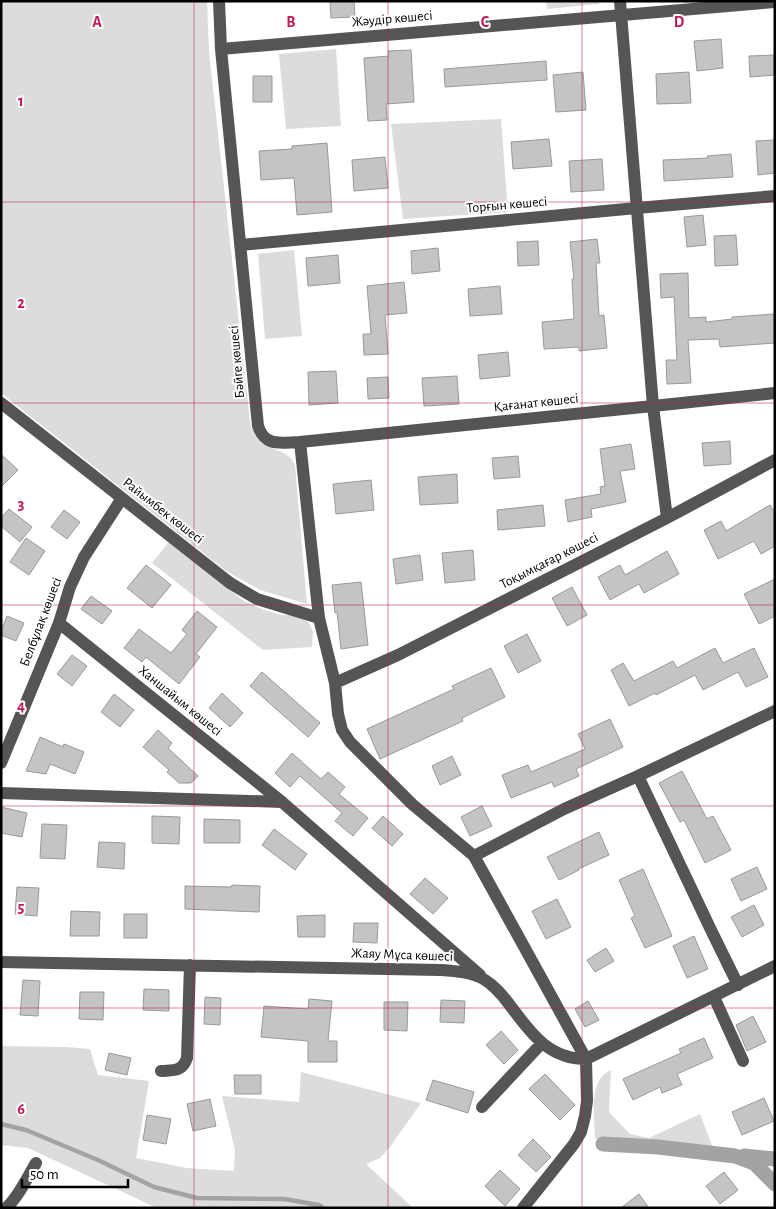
<svg xmlns="http://www.w3.org/2000/svg" width="776" height="1209" font-family="'Alegreya Sans',sans-serif">
	<style>
		.green { fill: #dcdcdc }
		.lines { fill: none; stroke-linecap: round; stroke-linejoin: round }
		.stream { stroke: #a3a3a3; stroke-width: 4.5 }
		.canal { stroke: #a3a3a3; stroke-width: 15 }
		.building { fill: #c4c4c4; stroke: #999 }
		.minor { stroke: #555; stroke-width: 12 }
		.grid { fill: none; stroke: #c2185b; stroke-width: 1; stroke-opacity: 0.55 }
		.labels { text-anchor: middle; dominant-baseline: central; stroke-width: 4; stroke-linejoin: round; paint-order: stroke }
		.street-label { font-size: 14px; fill: #000; stroke: #fff }
		.grid-label { font-size: 16px; text-anchor: middle; font-weight: bold; fill: #c2185b; stroke: #fff; stroke-width: 4; stroke-linejoin: round; paint-order: stroke }
	</style>
	<rect width="100%" height="100%" fill="#fff"/>
	<path class="green" d="M1,1H207L209,52L250,422C257,457 284,441 295,465L307,604L260,590L226,571L1,393Z
		M546,1H599V4L547,9Z
		M336,49L341,126L286,129L279,54Z
		M501,119L508,212L403,219L391,124Z
		M294,250L302,336L265,339L258,254Z
		M169,542L227,588L244,601L262,609L281,615H291L302,618L309,623L313,632L312,647L263,650L152,563Z
		M1,1046L66,1047L90,1049L98,1075L149,1081L136,1158L187,1168L234,1171L235,1150L222,1096L299,1102L301,1072L421,1103L390,1147L380,1158L366,1164L413,1208H157L28,1148L1,1145Z
		M611,1070L609,1112L630,1134L649,1138L700,1114L713,1148L656,1143L595,1139C595,1117 587,1081 611,1070Z"/>
	<g class="lines">
		<path class="stream" d="M1,1124L26,1130L98,1160L154,1187L197,1198L284,1199L319,1205L323,1208"/>
		<path class="canal" d="M603,1144L658,1147L735,1156L754,1163L775,1184
			M744,1156L775,1159"/>
	</g>
	<path class="building" d="M330,1H354L355,17L331,18Z
		M721,39L723,68L697,71L694,41Z
		M411,50L414,102L386,104L387,120L368,121L364,58L389,56L388,51Z
		M775,55V75L750,77L749,56Z
		M546,61L547,80L445,87L444,69Z
		M583,72L586,110L556,112L553,75Z
		M689,72L691,103L657,104L656,74Z
		M253,76H272V102H253Z
		M549,139L552,166L513,169L511,142Z
		M775,140V173L758,175L756,141Z
		M327,143L332,212L297,215L294,178L261,180L259,151L292,149V146Z
		M731,154L733,177L664,181L663,160L708,158L707,156Z
		M385,157L388,188L354,191L352,160Z
		M602,159L604,190L571,192L569,161Z
		M703,215L706,245L687,247L684,217Z
		M736,235L738,265L715,266L714,236Z
		M597,239L600,263H596L599,316L604,315L607,348L579,351V347L544,349L542,322L574,319L572,279H574L570,242Z
		M538,241L539,265L518,266L517,242Z
		M438,248L440,271L412,274L411,251Z
		M338,255L340,283L308,286L306,258Z
		M688,273L689,318L706,317V322L732,319V317L775,314V343L720,347L719,339L688,340L691,383L667,384L666,360H677L674,297L661,298L660,274Z
		M404,282L407,313L385,315L388,354L364,355L363,334H371L367,286Z
		M500,286L502,314L470,316L468,289Z
		M508,352L510,376L480,379L478,355Z
		M336,371L338,403L309,405L308,372Z
		M457,376L459,404L424,406L422,378Z
		M388,377L389,398L368,399L367,378Z
		M730,441L731,464L704,466L702,443Z
		M631,444L635,469L620,471L626,502L591,509L592,517L568,522L565,500L601,494L600,487L605,486L600,449Z
		M1,454L18,470L1,487Z
		M518,456L520,477L494,479L492,458Z
		M457,474L458,503L420,505L418,477Z
		M371,480L374,510L336,514L333,484Z
		M543,505L545,526L498,530L497,510Z
		M770,505L775,513V546L761,554L754,541L718,559L704,530L721,521L726,531Z
		M9,509L32,527L20,542L1,526V518Z
		M64,510L80,522L67,539L51,527Z
		M26,538L45,551L29,575L10,562Z
		M473,550L475,580L445,583L442,553Z
		M667,551L679,574L644,593L639,584L610,600L598,577L620,565L625,575Z
		M420,555L423,580L396,584L393,559Z
		M146,565L171,585L152,608L127,588Z
		M775,579V616L759,624L744,594Z
		M361,582L368,645L341,649L337,612L335,613L332,585Z
		M572,587L587,615L567,626L552,598Z
		M91,596L112,611L102,624L81,609Z
		M197,611L217,627L196,654L200,657L179,684L146,657L142,662L124,648L139,629L171,653L187,634L182,630Z
		M7,616L24,623L16,641L1,635V631Z
		M527,634L541,661L518,673L504,646Z
		M715,648L723,663L754,648L768,677L746,687L738,672L703,690L695,675L656,695L655,693L629,706L611,670L623,663L634,681L673,661L677,668Z
		M72,655L87,666L72,686L57,674Z
		M491,668L505,697L462,718L463,721L380,759L367,729L454,689L452,686Z
		M262,672L320,723L308,737L250,686Z
		M222,693L243,713L230,727L209,708Z
		M114,694L134,710L120,727L101,712Z
		M610,719L623,747L576,769L579,776L554,787L552,782L511,798L502,775L528,765L531,772L585,749L578,734Z
		M158,730L172,743L168,748L198,776L191,783H179L167,772L169,770L143,747Z
		M40,737L63,747L64,744L84,752L75,774L50,764L46,774L26,771Z
		M292,753L321,779L328,772L345,787L339,794L368,818L353,836L335,821L342,813L300,776L290,787L275,773Z
		M452,756L461,775L440,785L432,766Z
		M682,771L707,819L713,816L731,850L705,863L684,820L680,822L659,783Z
		M482,806L492,826L470,836L461,817Z
		M1,807L27,813L22,837L1,833Z
		M152,816L180,817L179,844L152,843Z
		M383,816L403,834L392,846L372,828Z
		M204,819L240,820V843H204Z
		M42,824L67,825L65,859L40,858Z
		M274,829L307,854L295,870L262,845Z
		M599,832L609,855L578,869L579,870L559,880L547,857Z
		M99,842L125,843L124,869L97,867Z
		M757,867L767,889L741,901L731,879Z
		M643,869L672,936L645,948L631,918L635,916L619,880Z
		M425,878L448,898L433,914L410,894Z
		M232,885L260,886L259,912L185,909V886L231,887Z
		M17,887L39,888L37,916L15,914Z
		M557,899L571,927L546,939L532,911Z
		M754,905L764,925L742,937L731,917Z
		M71,911L100,912L99,936H70Z
		M124,914H147V938H124Z
		M325,915V937H298L297,916Z
		M354,923H378L377,943L353,942Z
		M694,936L708,969L687,978L673,946Z
		M606,948L614,961L595,972L587,960Z
		M23,980L40,981L38,1016L20,1015Z
		M144,989L169,990V1011L143,1010Z
		M80,992H104L103,1020L79,1019Z
		M205,997L221,998L220,1025L204,1024Z
		M309,999L332,1001L328,1041H337V1062H308V1041L261,1037L264,1006L308,1009Z
		M441,1000L465,1001L464,1023L440,1022Z
		M588,1001L599,1020L585,1027L575,1009Z
		M384,1002H408L407,1031L384,1030Z
		M753,1016L766,1042L747,1051L736,1025Z
		M501,1031L518,1050L504,1064L486,1045Z
		M704,1038L713,1058L677,1074L682,1085L662,1093L660,1087L633,1100L623,1079L681,1053L679,1049Z
		M109,1053L131,1058L127,1075L105,1070Z
		M545,1074L575,1105L560,1120L529,1089Z
		M234,1075H261V1094H235Z
		M433,1080L474,1092L468,1113L426,1100Z
		M764,1098L774,1121L742,1135L732,1112Z
		M210,1099L216,1126L193,1131L187,1104Z
		M147,1115L171,1119L166,1144L143,1140Z
		M533,1139L551,1157L536,1172L518,1155Z
		M500,1170L520,1189L505,1206L485,1186Z
		M724,1172L738,1190L720,1204L706,1186Z
		M639,1194L649,1208H621Z"/>
	<g class="lines">
		<path class="minor" d="M219,1L221,49L258,426C265,448 282,442 300,442L653,406L775,393
			M620,1L653,406L667,518
			M221,49L775,2
			M241,245L637,208L775,196
			M1,403L230,583L257,599L319,618
			M300,442L319,618L335,683L338,714L342,730L350,742L412,804L474,856L564,809L638,776L775,711
			M59,623L282,802L480,975
			M335,683L398,655L667,518L775,460
			M1,763L59,623L70,587L84,557L122,498
			M638,776L711,930L738,985
			M1,793L282,802
			M474,856L586,1059L587,1101L585,1116L581,1132L574,1144L523,1208
			M1,962L440,970C455,971 472,972 485,980C495,986 502,995 509,1004C530,1032 548,1059 586,1059L775,966
			M714,997L743,1061
			M161,1071C174,1070 182,1072 187,1058L190,965
			M482,1107L542,1043
			M6,1208C18,1198 28,1176 36,1163"/>
	</g>
	<path class="grid" d="M194,1V1208M388,1V1208M582,1V1208M1,202H775M1,403H775M1,605H775M1,806H775M1,1008H775"/>
	<g class="labels">
		<g class="street-label">
			<text transform="translate(392 19) rotate(-5)">Жәудір көшесі</text>
			<text transform="translate(507 205) rotate(-5)">Торғын көшесі</text>
			<text transform="translate(237 362) rotate(-95)">Бәйге көшесі</text>
			<text transform="translate(536 403) rotate(-6)">Қағанат көшесі</text>
			<text transform="translate(163 511) rotate(38)">Райымбек көшесі</text>
			<text transform="translate(549 561) rotate(-27)">Тоқымқағар көшесі</text>
			<text transform="translate(41 622) rotate(-69)">Белбұлақ көшесі</text>
			<text transform="translate(180 701) rotate(39)">Ханшайым көшесі</text>
			<text transform="translate(402 955) rotate(2)">Жаяу Мұса көшесі</text>
		</g>
	</g>
	<g class="grid-label">
		<text x="97" y="27">A</text>
		<text x="291" y="27">B</text>
		<text x="485" y="27">C</text>
		<text x="679" y="27">D</text>
		<text x="21" y="106">1</text>
		<text x="21" y="308">2</text>
		<text x="21" y="509">3</text>
		<text x="21" y="711">4</text>
		<text x="21" y="912">5</text>
		<text x="21" y="1114">6</text>
	</g>
	<rect width="776" height="1209" fill="none" stroke="#000000" stroke-width="5"/>
	<path d="M22 1179v8h106v-8" fill="none" stroke="#000000" stroke-width="2.5"/>
	<text x="30" y="1179" font-size="15" fill="#000000" stroke="#ffffff" stroke-width="4" paint-order="stroke">50 m</text>
</svg>
